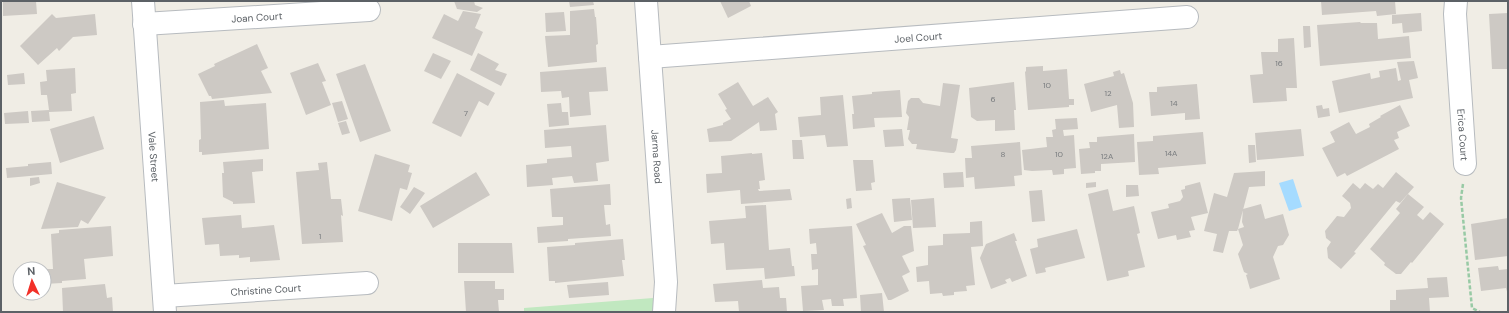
<svg xmlns="http://www.w3.org/2000/svg" width="1509" height="313" font-family="'DM Sans',sans-serif">
	<style>
		.green { fill: #c1e8c0 }
		.water { fill: #a5dbff }
		.building { fill: #cdc9c4 }
		.lines { fill: none; stroke-linecap: round; stroke-linejoin: round }
		.minor-casing { stroke: #b7bbbf; stroke-width: 24 }
		.path { stroke: #98caa5; stroke-width: 2.5; stroke-dasharray: 4 2; stroke-linecap: butt }
		.minor { stroke: #fff; stroke-width: 22 }
		.labels { text-anchor: middle; dominant-baseline: central; stroke-width: 3; stroke-linejoin: round; paint-order: stroke }
		.number-label { font-size: 8px; fill: #787b7e }
		.street-label { font-size: 10px; fill: #5c6166; stroke: #fff }
	</style>
	<rect width="100%" height="100%" fill="#f0ede5"/>
	<path class="green" d="M653,298L654,312H524V308Z"/>
	<path class="water" d="M1293,179L1302,207L1289,211L1279,183Z"/>
	<path class="building" d="M3,1H36L37,14L3,16Z
		M454,1H474L475,5L483,8L477,12L457,9Z
		M569,1H593L594,5L570,7Z
		M720,1H749L751,6L728,18Z
		M1321,1H1395L1396,14L1377,16L1376,11L1322,15Z
		M594,9L595,17H596L598,44L596,45L597,62L548,67L545,36L570,35V11Z
		M463,11L481,14L475,28L483,32L472,56L432,38L444,14L458,21Z
		M564,12L566,31L546,32L545,13Z
		M1421,13L1422,31L1403,33L1402,23L1392,24V15Z
		M1508,13V69H1492L1489,14Z
		M52,14L56,18L95,14L97,35L73,37L59,51L57,48L38,65L20,46Z
		M1360,22L1361,23H1377L1378,39L1409,36L1411,58L1320,66L1317,25Z
		M1303,26H1310L1311,47L1304,48Z
		M1294,38L1297,88H1286L1287,101L1253,103L1250,75L1263,74L1261,52H1278V39Z
		M257,44L268,68L261,71L272,93L212,99L211,96H209L198,74L215,66L214,64Z
		M433,53L451,61L441,79L424,71Z
		M478,53L499,64L495,70L507,74L501,86L470,70Z
		M1414,61L1418,78L1409,80L1413,98L1339,113L1332,81L1370,73L1371,79L1380,77L1379,71L1396,68L1398,81L1401,80L1397,62Z
		M318,63L326,81L322,82L331,105L306,115L290,73Z
		M365,64L391,131L360,142L336,74Z
		M1043,66V71L1067,69L1069,99H1074V105H1069V107L1028,110L1025,72L1026,71V67Z
		M606,67L608,91L589,92L591,115L570,117L569,97L562,98L561,91L541,92L540,72Z
		M75,68L76,93L71,94L72,111L49,112L50,121L32,122L31,111L49,110L47,95H41L40,82L47,81L46,70Z
		M1120,70L1121,74L1124,73L1133,103L1134,127L1119,128L1117,105L1091,112L1084,84L1114,76L1113,72Z
		M24,73L25,84L8,85L7,75Z
		M457,73L495,93L488,106L479,101L461,137L432,123Z
		M738,82L753,106L768,97L778,112L775,114L777,130L760,131L759,122L731,141L709,142L707,129L723,125V123L731,119L725,110L727,109L718,94Z
		M1014,82L1016,110H1014L1015,130L995,131V120L977,121L971,117L969,88Z
		M943,83L960,85L951,138L958,139L956,150L954,153H951L916,149L917,144H912L908,139L910,130H907L909,117L906,113L908,101L911,98H919L923,103L940,106Z
		M1197,84L1200,119L1185,120V113L1151,116L1149,92H1157V87Z
		M900,90L902,117L874,118L875,127L853,129L852,114H854L852,96L872,94V92Z
		M843,95L848,146L827,147L825,135L800,137L798,117L821,115L820,97Z
		M224,100L225,106L266,103L269,149L202,155V152H199V140L201,139L200,102Z
		M342,101L348,119L338,122L332,103Z
		M561,103L562,112H568L569,125L549,127L547,104Z
		M1322,105L1323,109L1329,108L1330,116L1318,118L1316,106Z
		M1400,105L1410,126L1397,132L1399,138L1394,140L1399,149L1347,176L1345,173L1337,177L1322,148L1335,142L1330,132L1349,122L1356,134L1370,127L1369,124L1381,117L1380,116Z
		M28,111L29,123L5,124L4,113Z
		M94,116L104,149L60,163L50,129Z
		M1077,118L1078,129L1063,130L1064,136L1074,135L1076,168L1064,169V174L1053,175L1052,170L1032,171L1024,170L1022,150L1047,147L1046,137H1053L1052,130L1056,129L1055,119Z
		M346,121L350,133L342,135L338,123Z
		M606,125L609,161L596,163L598,181L574,183L572,176L552,178L553,185L527,187L526,165L547,163V159L572,157L571,146L545,148L544,130Z
		M902,129L904,146L885,147L883,130Z
		M1301,129L1304,156L1257,160L1255,133Z
		M1203,132L1206,164L1158,168L1159,174L1139,175L1137,142L1153,141V136Z
		M1134,134L1135,162L1101,164V171H1095V173L1081,174L1079,149L1090,148L1089,142H1097V137Z
		M792,140H802L804,159H793Z
		M1020,142L1022,175L1014,176L1015,186L975,189L974,177L966,178L965,158H972L971,146Z
		M1248,145H1255L1256,162L1249,163Z
		M752,153V154L762,153L765,180L759,181L760,189H758L759,191L790,189L792,200L741,204L740,190L707,193L706,174L722,173L721,156Z
		M375,154L410,165L408,172L412,173L407,190L400,188L392,221L358,211Z
		M263,159V171L252,172L255,203L233,204V202L223,197L222,173H224L223,162Z
		M853,160H873L875,182L871,183L872,190L856,191Z
		M51,162L52,174L7,178L6,168L28,166V164Z
		M327,162L331,199H341L343,216L341,215L343,242L302,244L296,172L319,170L318,163Z
		M1265,171V186L1249,187L1238,229L1237,231H1229L1223,253L1213,251L1217,234L1204,231L1214,193L1227,197L1234,173Z
		M476,172L490,195L433,228L420,206Z
		M963,172L964,187L944,188L943,173Z
		M1396,172L1414,187L1400,203L1396,201L1354,252L1356,253L1341,269L1328,258L1327,248L1331,242L1326,238L1325,231L1337,216L1344,217L1351,208L1350,203L1342,196L1353,183L1360,189L1365,183L1373,189L1378,184L1383,188Z
		M39,177L40,183L30,186V178Z
		M57,182L106,197L88,224L81,220L78,227L41,229Z
		M1096,182V187L1086,188V183Z
		M1200,182L1208,213L1191,217L1195,230L1189,231L1191,237L1177,240L1176,235L1158,239L1151,212L1169,208L1168,204L1180,201L1183,197L1181,190L1185,189V186Z
		M610,184L611,205H604L606,225L610,224L611,236L568,239V241L538,243L537,227L563,225V217H552L550,189Z
		M1126,185H1138L1139,196L1126,197Z
		M414,187L425,193L410,214L400,207Z
		M1108,189L1113,211L1134,206L1140,233L1137,234L1145,267L1128,271L1129,276L1107,281L1088,194Z
		M1042,190L1045,221L1032,222L1029,191Z
		M1408,194L1424,207L1417,215L1423,220L1430,212L1444,224L1412,263L1411,262L1401,274H1396L1384,265L1385,263L1370,249L1400,213L1396,209Z
		M851,198L852,208L847,209L846,199Z
		M910,198L912,220L894,222L892,199Z
		M934,198L936,227L913,228L911,200Z
		M1261,204L1265,219L1283,214L1289,235L1283,245L1278,246L1273,257L1280,279L1250,289L1246,275L1248,274L1244,272L1238,254L1243,245L1238,229L1244,227L1242,222L1243,209Z
		M766,205L769,250L790,248L792,266H794L795,276L765,279L764,268L726,270L724,243L711,244L709,221L746,218L745,206Z
		M882,213L892,233L904,226H911L914,251L902,256L910,272L902,276L909,291L891,300H888L863,246L866,245L856,224Z
		M241,215L242,228L274,225L280,260L250,262V257L239,258V255L220,256L219,244L205,245L202,218Z
		M1508,218V256L1475,260L1471,224Z
		M982,221L983,246L971,247L975,285L966,286L967,291L954,292V295L943,296L942,293L930,294L929,281L917,282L916,267L928,265V246L943,245V234L970,233V222Z
		M111,226L113,256L84,259L86,279L62,281V283L44,284V269H53L51,234L59,233V230Z
		M852,226L857,298L843,299L844,306H832L831,299L822,300L824,310L803,311L801,286L818,285V269L812,270L811,254H817L816,243L810,244L809,229Z
		M1077,229L1085,258L1045,268L1046,272L1036,274L1030,249L1038,247L1037,239Z
		M1014,233L1017,241H1015L1027,276L1012,282L1010,278L1005,280L1007,283L991,289L980,258L986,244Z
		M623,239L625,260H622L624,276L555,283V281H549L547,247L575,245V243Z
		M458,243H512L514,273H458Z
		M1498,266L1499,270L1508,269V295L1506,288L1481,291L1478,268Z
		M1447,277L1449,297L1429,298L1430,312H1390V300H1396V290L1428,288L1427,278Z
		M762,280L763,288L779,287L780,298H786L787,312H739L738,301L715,302L713,284Z
		M464,281H495V289H504V300H498L499,312H466Z
		M608,282L609,295L569,298L567,285Z
		M105,284L107,298L112,297L113,312H63L62,288Z
		M882,293L884,312H861L860,295Z"/>
	<g class="lines">
		<defs>
			<g id="minor">
				<path id="s1" d="M143,1L165,312"/>
				<path id="s2" d="M646,1L666,282L664,312"/>
				<path id="s3" d="M1456,1L1455,14L1465,164"/>
				<path id="s4" d="M144,24L369,10"/>
				<path id="s5" d="M650,57L1187,17"/>
				<path id="s6" d="M164,296L367,283"/>
			</g>
		</defs>
		<use href="#minor" class="minor-casing"/>
		<path class="path" d="M1463,184L1461,198L1472,308L1480,312"/>
		<use href="#minor" class="minor"/>
	</g>
	<g class="labels">
		<g class="number-label">
			<text x="1279" y="63">16</text>
			<text x="1047" y="85">10</text>
			<text x="1108" y="93">12</text>
			<text x="993" y="99">6</text>
			<text x="1174" y="103">14</text>
			<text x="466" y="113">7</text>
			<text x="1171" y="153">14A</text>
			<text x="1003" y="154">8</text>
			<text x="1059" y="154">10</text>
			<text x="1107" y="156">12A</text>
			<text x="320" y="236">1</text>
		</g>
		<g class="street-label">
			<text stroke="none"><textPath href="#s4" startOffset="113">Joan Court</textPath></text>
			<text stroke="none"><textPath href="#s5" startOffset="269">Joel Court</textPath></text>
			<text stroke="none"><textPath href="#s3" startOffset="134">Erica Court</textPath></text>
			<text stroke="none"><textPath href="#s1" startOffset="156">Vale Street</textPath></text>
			<text stroke="none"><textPath href="#s2" startOffset="156">Jarma Road</textPath></text>
			<text stroke="none"><textPath href="#s6" startOffset="102">Christine Court</textPath></text>
		</g>
	</g>
	<rect width="1509" height="313" fill="none" stroke="#5c6166" stroke-width="4"/>
	<g transform="translate(32 281) rotate(356)"><circle r="19" fill="#ffffff" stroke="#bec0c2"/>
	<path d="M0-3L7 15L0 10L-7 15Z" fill="#f23028"/>
	<text y="-6" font-size="11" font-weight="bold" text-anchor="middle" fill="#5c6166">N</text>
	</g>
</svg>
